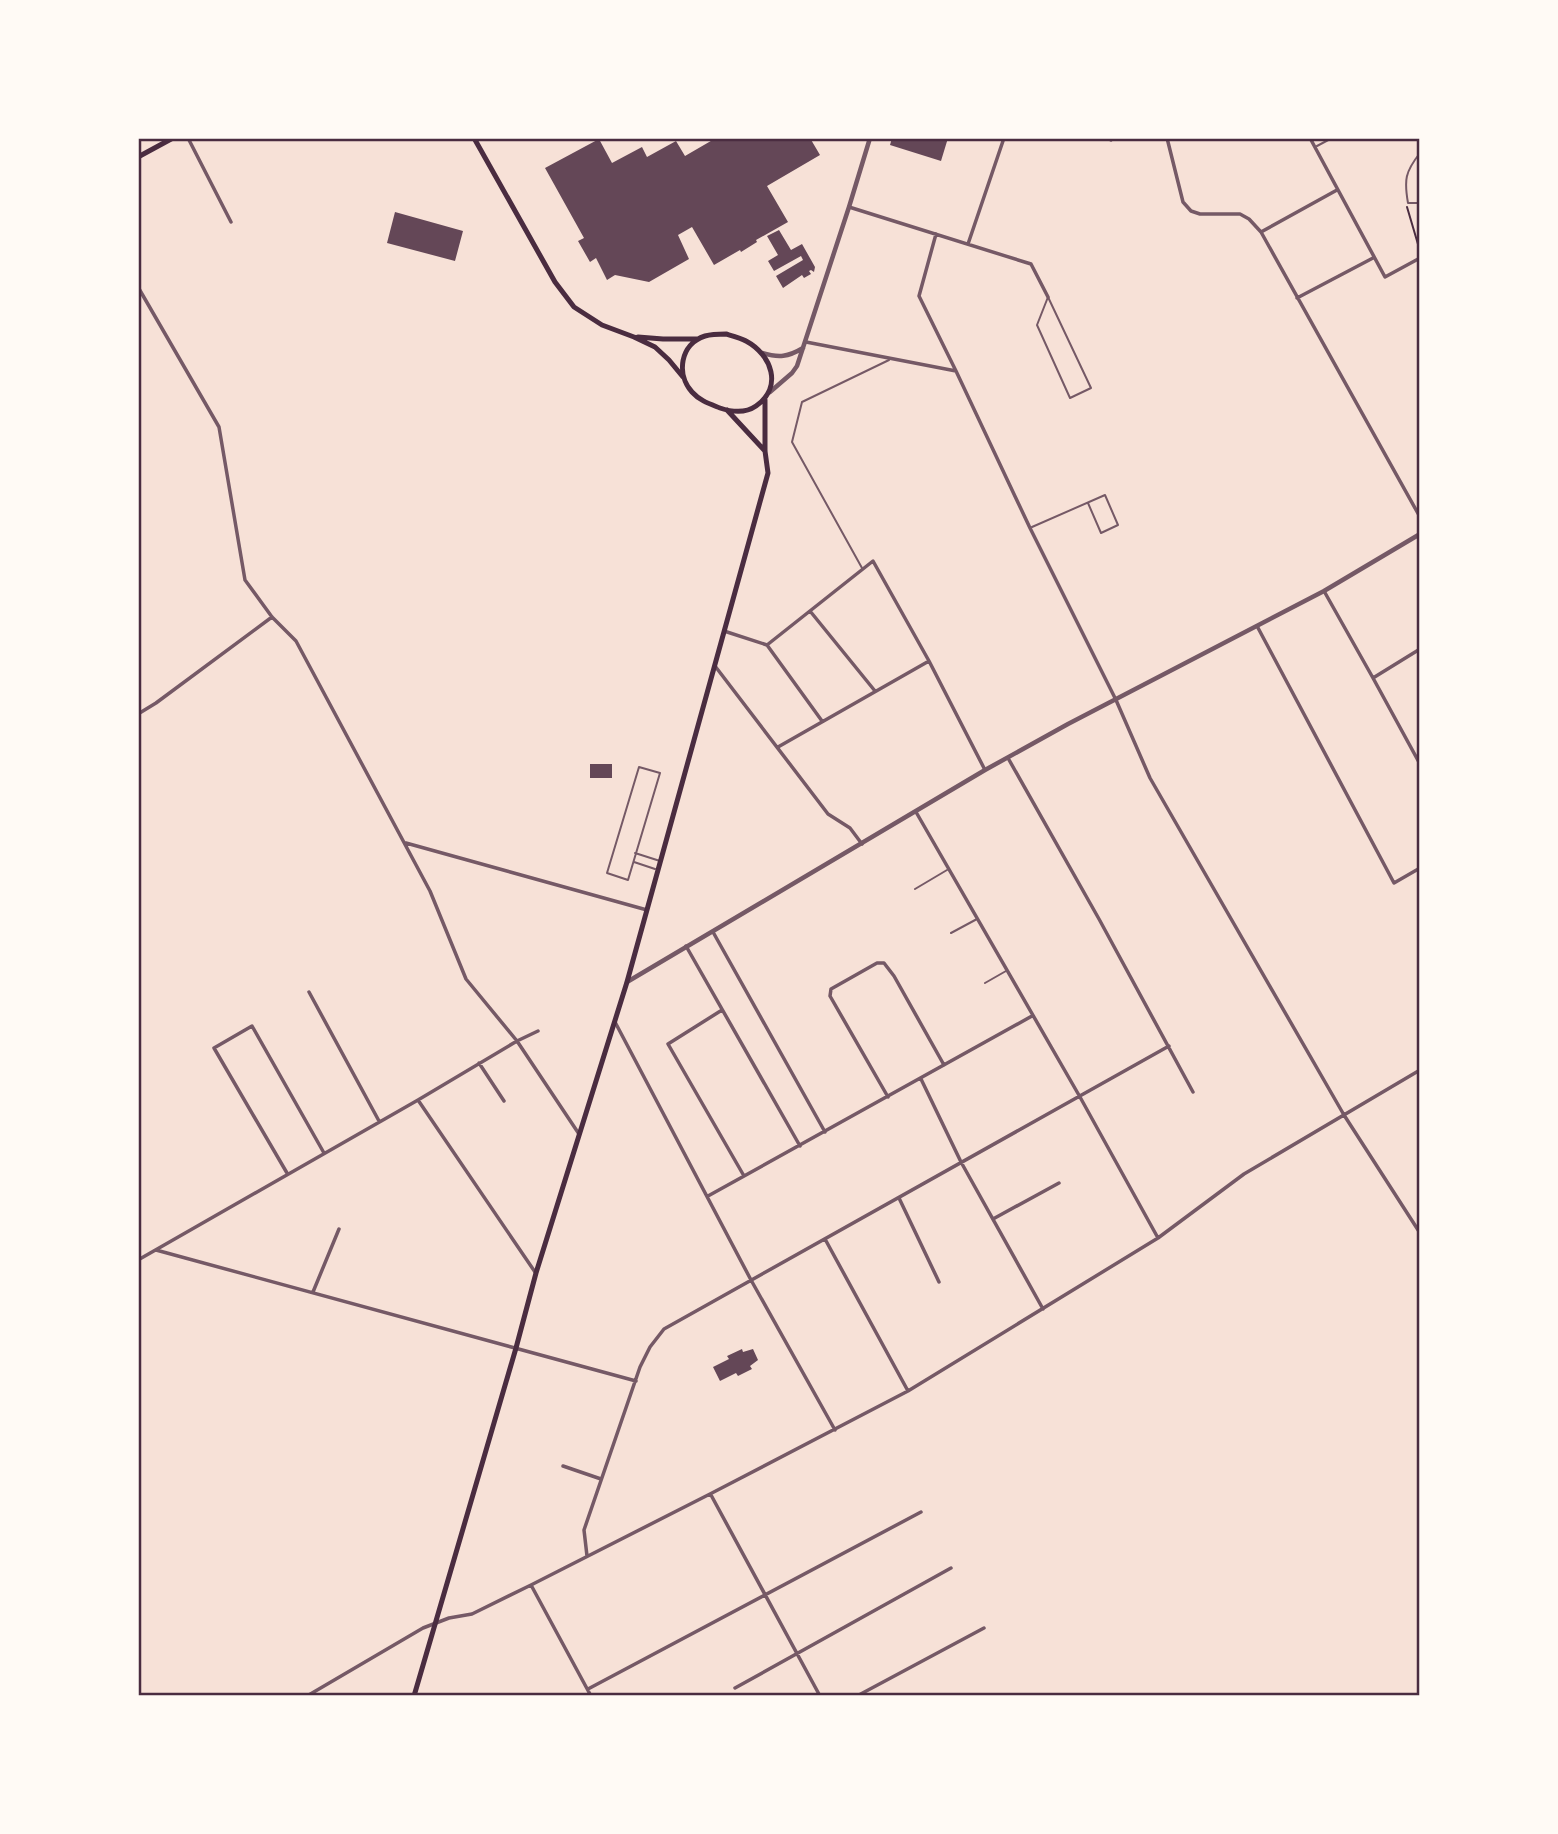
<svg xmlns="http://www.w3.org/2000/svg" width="1558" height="1834" font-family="'Varela Round',sans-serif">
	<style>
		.building { fill: #644757 }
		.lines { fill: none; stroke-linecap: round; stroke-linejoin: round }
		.path { stroke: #4a2c40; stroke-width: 2 }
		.service { stroke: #755966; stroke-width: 2 }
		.minor { stroke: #755966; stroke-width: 3.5 }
		.tertiary { stroke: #755966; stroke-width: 4.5 }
		.secondary { stroke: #4a2c40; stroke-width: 5 }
		.neatline { fill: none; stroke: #4a2c40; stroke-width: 2.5 }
	</style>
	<rect width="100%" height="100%" fill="#f7e1d7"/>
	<path class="building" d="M716,138H810L820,155L767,186L788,222L756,240L757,242L741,252L740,250L714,265L692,227L678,235L689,259L649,282L615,275L607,280L596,258L590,262L578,241L584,238L545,168L599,139L612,163L642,147L647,157L676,141L685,156Z
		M892,138H948L941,161L890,145Z
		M395,212L463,231L455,261L387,243Z
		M779,230L791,250L802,244L815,267L814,272L811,270L809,271L811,274L804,278L802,275L783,288L776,276L803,260L801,256L774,271L768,261L778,255L767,236Z
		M590,764H612V778H590Z
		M742,1349L743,1352L753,1349L758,1360L750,1366L752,1369L738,1376L736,1373L720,1381L713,1367L729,1359L727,1356Z"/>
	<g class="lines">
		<path class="path" d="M1407,207L1420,251"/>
		<path class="service" d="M1317,146L1332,138
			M1420,153C1405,172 1404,180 1408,203H1420
			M1048,297L1091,388L1070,398L1037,325Z
			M1032,527L1105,495L1118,525L1101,533L1088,503
			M862,568L792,442L802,402L889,360
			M639,767L660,773L628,880L607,873Z
			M635,853L660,861
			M634,862L655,869
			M915,889L947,870
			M951,933L977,919
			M985,983L1006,971"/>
		<path class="minor" d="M188,138L231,222
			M1107,138L1111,140
			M1167,138L1183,202L1191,211L1200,214H1240L1249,219L1261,232L1420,517
			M1310,138L1385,277L1420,258
			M849,207L1031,264L1048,297
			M1261,232L1337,190
			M936,234L919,296L956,371
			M968,244L1004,138
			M138,287L219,427L245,580L272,617L296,641L430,891L466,979L517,1041L579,1134
			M1297,298L1373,258
			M806,342L956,371L1030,528L1116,700L1150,778L1344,1115L1420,1233
			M1324,591L1373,678L1420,649
			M810,611L875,691
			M1257,626L1394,883L1420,868
			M724,631L767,645
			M767,645L873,561L929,661L985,770
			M767,645L822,721
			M715,666L828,814L850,828L862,844
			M1373,678L1420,764
			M138,714L156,703L272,617
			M778,747L929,661
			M1008,758L1099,919L1193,1092
			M916,812L1080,1097L1158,1238
			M406,843L647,910
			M713,932L825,1132
			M686,946L800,1146
			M309,992L379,1121
			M722,1010L668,1044L744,1176
			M615,1022L751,1280L835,1430
			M479,1063L504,1101
			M921,1079L961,1162L1043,1309
			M888,1097L830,996L831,989L877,963H884L894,976L944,1065
			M418,1100L535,1272
			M287,1173L214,1048L252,1026L324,1153
			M708,1196L1032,1016
			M899,1198L939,1282
			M993,1219L1059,1183
			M825,1239L908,1391
			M156,1250L636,1381
			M138,1260L418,1100L517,1041L538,1031
			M313,1292L339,1229
			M563,1466L601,1479
			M711,1495L820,1696
			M587,1556L584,1530L640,1367L650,1347L664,1329L1169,1046
			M531,1585L591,1696
			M735,1688L951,1568
			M588,1689L921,1512
			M307,1696L423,1628L449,1618L472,1614L531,1585L710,1494L908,1391L1158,1238L1244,1174L1420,1070
			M857,1696L984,1628"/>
		<path class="tertiary" d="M762,353C779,358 788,357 803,348
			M770,392L792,373L797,366L849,207L870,138
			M627,982L985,770L1068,724L1324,591L1420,534"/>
		<path class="secondary" d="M474,138L555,282L574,307L602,325L634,337L655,347L669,360L683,377
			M138,157L173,138
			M726,334C733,336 741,338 746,341C772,355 783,387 756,406C746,413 732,412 720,408C710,404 700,401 692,392C676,374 680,344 705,336C712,334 719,334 726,334Z
			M638,337L663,339H698
			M727,410L765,451
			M414,1696L516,1348L536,1273L627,982L768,473L765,451V400"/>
	</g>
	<rect width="1558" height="1834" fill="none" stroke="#fffaf5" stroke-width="280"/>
	<rect x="140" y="140" width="1278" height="1554" class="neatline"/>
</svg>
